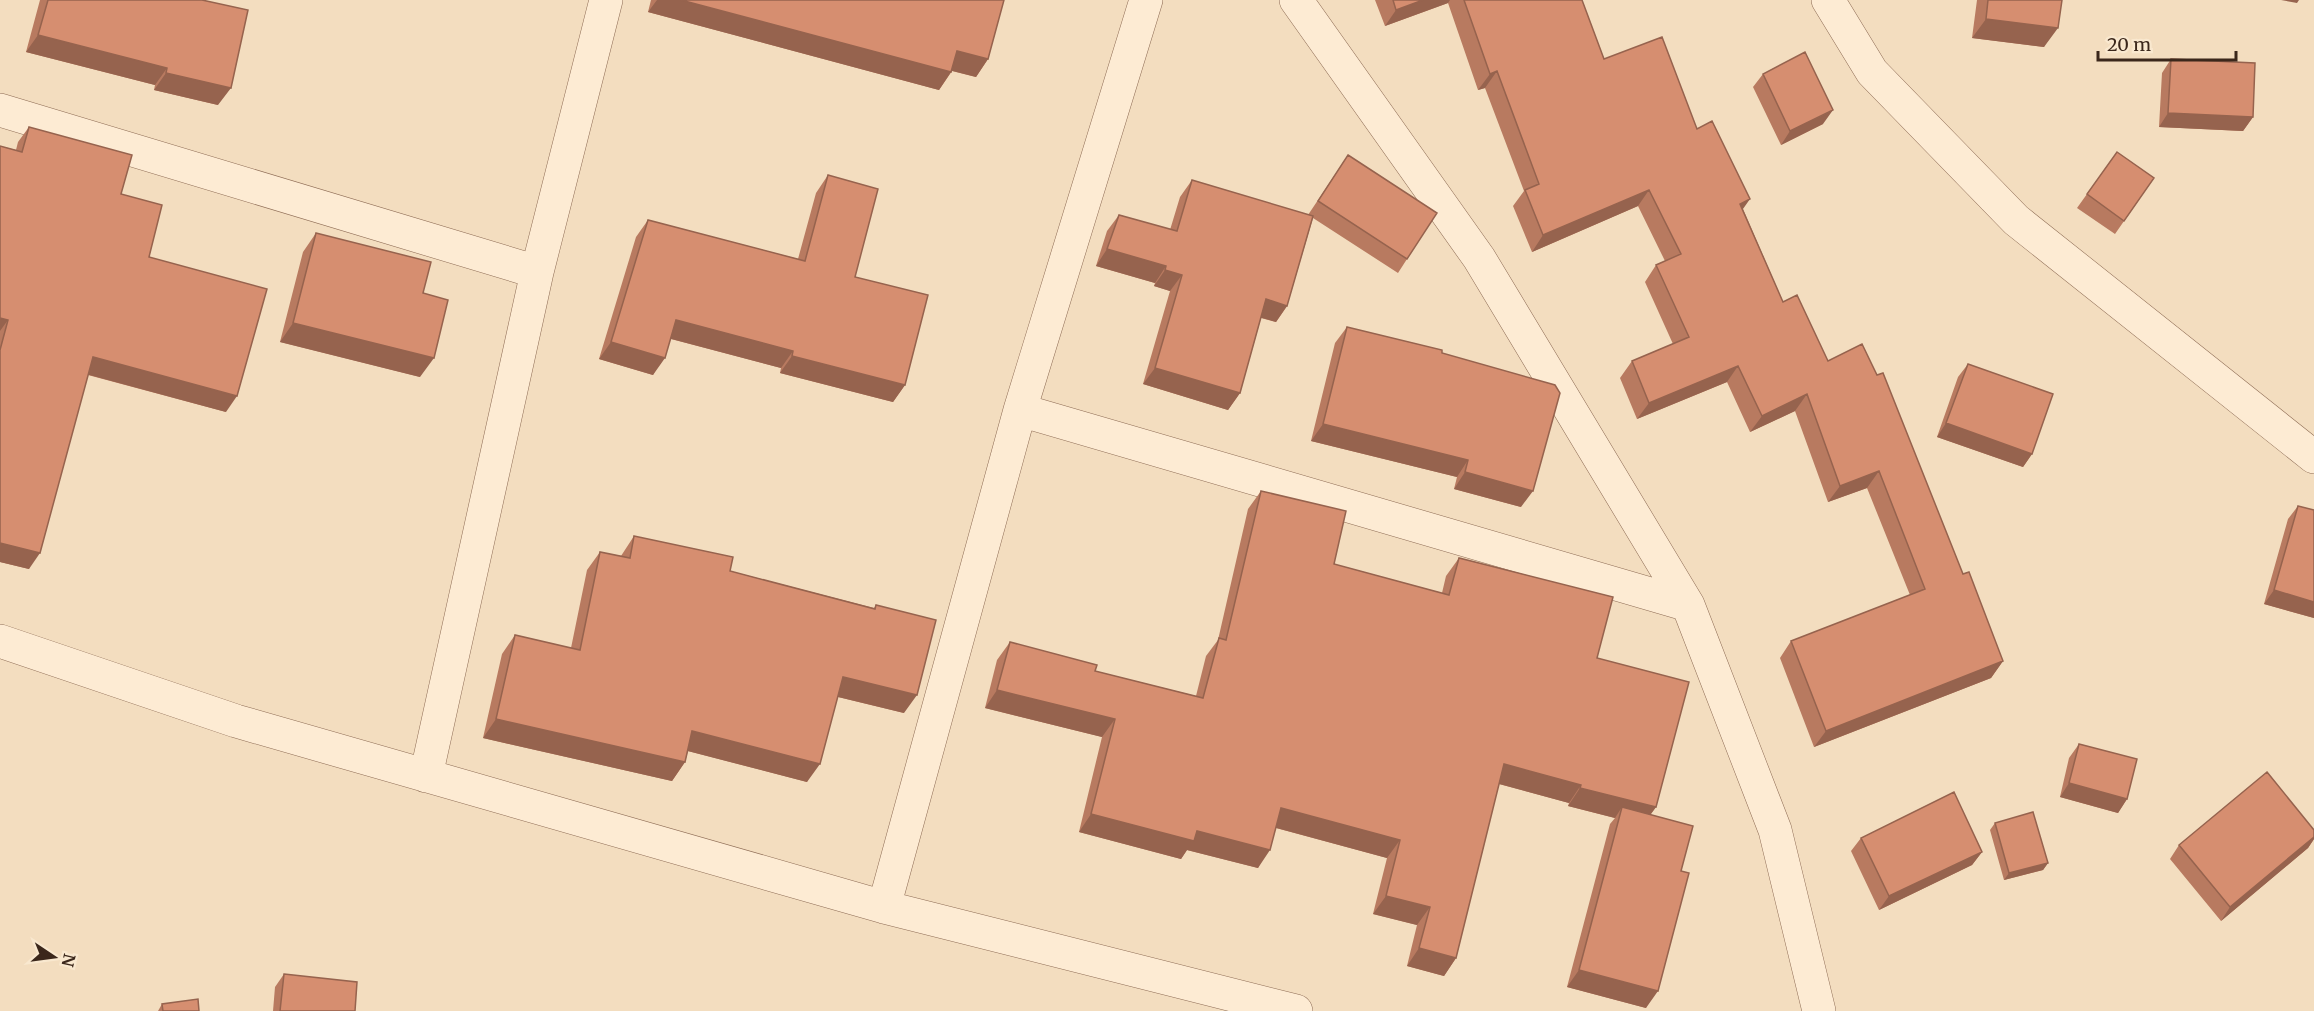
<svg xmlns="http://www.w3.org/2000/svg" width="2314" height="1011" font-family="Merriweather,serif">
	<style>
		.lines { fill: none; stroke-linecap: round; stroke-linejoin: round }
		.minor-casing { stroke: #8e6c55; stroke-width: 34 }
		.minor { stroke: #fdebd3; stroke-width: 33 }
		.wall { fill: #b87a60 }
		.shaded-wall { fill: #96634e }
		.building { fill: #d68e70; stroke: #96634e; stroke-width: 1.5 }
	</style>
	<rect width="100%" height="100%" fill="#f3ddbf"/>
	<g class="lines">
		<defs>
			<path id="minor" d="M1296,0L1479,258L1688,605L1775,830L1819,1011
				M1828,0L1872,72L2016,220L2314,457
				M0,110L537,272
				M1020,410L1688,605
				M0,641L236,721L884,907L1296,1011
				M426,776L537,272L606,0
				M884,907L1020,410L1146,0"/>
		</defs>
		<use href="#minor" class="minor-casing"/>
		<use href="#minor" class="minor"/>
	</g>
	<path class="wall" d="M40,0H202L218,105L154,90L155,85L26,52Z
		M651,0H1004L988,59L976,77L952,71L939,90L648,12Z
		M1375,0H1582L1604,59L1697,129L1743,209L1783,302L1828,361L1963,574L2003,661L1991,678L1814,747L1780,658L1791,641L1910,595L1867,488L1828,502L1795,411L1750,432L1727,382L1637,419L1620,378L1632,361L1673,344L1645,282L1656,265L1665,261L1638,206L1532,252L1513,206L1524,191L1485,88L1478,90L1448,3L1385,26Z
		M1977,0H2062L2044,47L1972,38Z
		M2171,59L2253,117L2243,131L2159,127L2162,73Z
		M1763,74L1823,124L1781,145L1753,87Z
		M29,127L121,194L149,257L226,412L88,375L29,569L0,562V146L16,150L18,142Z
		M2117,152L2154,178L2115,234L2077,208Z
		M1348,155L1407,259L1398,273L1313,218L1287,306L1276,322L1261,318L1240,393L1228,410L1143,384L1170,291L1154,286L1155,283L1096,266L1107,231L1119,215L1170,230L1180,197L1192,180L1308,215Z
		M828,175L855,277L905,385L893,402L780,373L781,368L671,339L653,375L599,359L636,237L648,220L798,259L816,193Z
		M316,233L423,293L420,377L280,342L303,252Z
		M1347,327L1442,353L1521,507L1454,489L1457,477L1311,441L1335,343Z
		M1968,364L2032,454L2023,467L1937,437L1958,377Z
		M1261,491L1334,564L1442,593L1446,576L1459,558L1597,658L1656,807L1650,815L1681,871L1646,1008L1567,987L1610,824L1615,818L1568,806L1569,803L1499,784L1456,958L1444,976L1407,966L1417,925L1373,914L1387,858L1276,828L1258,868L1187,850L1181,859L1079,832L1102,737L985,708L997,660L1010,642L1095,671L1196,696L1206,656L1218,640L1248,509Z
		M2298,506L2314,510V618L2264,604L2288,519Z
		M634,536L730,571L874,608L876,605L904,713L838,697L807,782L688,751L685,762L672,781L483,738L502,654L515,635L571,648L587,570L600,552L621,556Z
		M2079,744L2127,799L2118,813L2060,797L2069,758Z
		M1995,823L2048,863L2043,870L2004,880L1990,830Z
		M2314,830V839L2308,848L2221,921L2170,859L2179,845Z
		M1861,838L1982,852L1972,865L1879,910L1851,851Z
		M284,974L355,1011H273L275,987Z
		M162,1004L199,1011H158Z"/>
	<path class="shaded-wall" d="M657,0H681L951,72L939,90L648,12Z
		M1423,0H1450L1448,3L1385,26L1396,10Z
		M2281,0H2299L2297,3Z
		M1986,19L2058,28L2044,47L1972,38Z
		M38,35L167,68L155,85L26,52Z
		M957,51L988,59L976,77L945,69Z
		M1497,71L1485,88L1478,90L1490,74Z
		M166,73L231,88L218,105L154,90Z
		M1833,110L1823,124L1781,145L1790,131Z
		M2168,113L2253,117L2243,131L2159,127Z
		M1649,190L1638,206L1532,252L1543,235Z
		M1750,199L1738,216L1740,204Z
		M1107,249L1166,266L1155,283L1096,266Z
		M1165,270L1182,275L1170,291L1154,286Z
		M1266,299L1287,306L1276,322L1255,316Z
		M0,318L8,320L0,331Z
		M676,320L793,351L781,368L664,337Z
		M293,323L434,358L420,377L280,342Z
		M611,342L665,358L653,375L599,359Z
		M792,356L905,385L893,402L780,373Z
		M93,357L237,396L226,412L82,373Z
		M1738,366L1727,382L1637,419L1649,403Z
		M1155,368L1240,393L1228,410L1143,384Z
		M1807,394L1795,411L1750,432L1762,416Z
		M1946,423L2032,454L2023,467L1937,437Z
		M1323,424L1468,460L1457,477L1311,441Z
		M1879,471L1867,488L1828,502L1840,486Z
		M1465,472L1533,491L1521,507L1454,489Z
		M0,543L40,553L29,569L0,562Z
		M2274,590L2314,602V618L2264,604Z
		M2003,661L1991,678L1814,747L1826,731Z
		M843,677L917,695L904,713L830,695Z
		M997,690L1115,719L1102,737L985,708Z
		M496,719L685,762L672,781L483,738Z
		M692,731L820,764L807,782L680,749Z
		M1504,764L1581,785L1569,803L1492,782Z
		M2069,783L2127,799L2118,813L2060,797Z
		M1580,788L1656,807L1643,825L1622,807L1615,818L1568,806Z
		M1281,808L1400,840L1387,858L1269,826Z
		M1091,814L1197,831L1270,850L1258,868L1187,850L1181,859L1079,832Z
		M2314,837V839L2308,848L2221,921L2230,907Z
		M1982,852L1972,865L1879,910L1889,896Z
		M2048,863L2043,870L2004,880L2009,873Z
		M1386,896L1430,907L1417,925L1373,914Z
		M1419,948L1456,958L1444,976L1407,966Z
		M1579,970L1658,991L1646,1008L1567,987Z"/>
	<path class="building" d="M48,0H202L248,10L231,88L166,73L167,68L38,35Z
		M681,0H1004L988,59L957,51L951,72Z
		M1393,0H1423L1396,10Z
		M1464,0H1582L1604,59L1662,37L1697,129L1712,121L1750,199L1740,204L1783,302L1797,295L1828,361L1862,344L1877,375L1883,373L1963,574L1969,572L2003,661L1826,731L1791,641L1925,589L1879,471L1840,486L1807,394L1762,416L1738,366L1649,403L1632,361L1689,337L1656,265L1681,254L1649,190L1543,235L1525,190L1539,184L1497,71L1490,74Z
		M1988,0H2062L2058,28L1986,19Z
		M1805,52L1833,110L1790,131L1763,74Z
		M2171,59L2255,63L2253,117L2168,113Z
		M29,127L132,155L121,194L162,205L149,257L267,289L237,396L93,357L40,553L0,543V350L8,320L0,318V146L22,152Z
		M2117,152L2154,178L2124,221L2087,194Z
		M1348,155L1437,213L1407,259L1318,201Z
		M828,175L878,189L855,277L928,295L905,385L792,356L793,351L676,320L665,358L611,342L648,220L805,261Z
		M1192,180L1313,216L1287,306L1266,299L1240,393L1155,368L1182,275L1165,270L1166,266L1107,249L1119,215L1177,231Z
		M316,233L431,262L423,293L448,300L434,358L293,323Z
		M1347,327L1442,350V353L1555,385L1560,393L1533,491L1465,472L1468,460L1323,424Z
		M1968,364L2053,394L2032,454L1946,423Z
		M1261,491L1346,511L1334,564L1449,595L1459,558L1613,597L1597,658L1689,682L1656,807L1580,788L1581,785L1504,764L1456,958L1419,948L1430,907L1386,896L1400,840L1281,808L1270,850L1197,831L1194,841L1091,814L1115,719L997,690L1010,642L1097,665L1095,671L1203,698L1219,638L1226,640Z
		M2298,506L2314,510V602L2274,590Z
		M634,536L733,557L730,571L875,609L876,605L936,620L917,695L843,677L820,764L692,731L685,762L496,719L515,635L580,650L600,552L630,558Z
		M2079,744L2137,759L2127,799L2069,783Z
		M2267,772L2314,830V837L2230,907L2179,845Z
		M1954,792L1982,852L1889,896L1861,838Z
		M1622,807L1693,826L1681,871L1689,873L1658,991L1579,970Z
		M2033,812L2048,863L2009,873L1995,823Z
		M284,974L357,982L355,1011H280Z
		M198,999L199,1011H163L162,1004Z"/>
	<g transform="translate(54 957) rotate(103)" stroke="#f9e8cf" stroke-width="4.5" paint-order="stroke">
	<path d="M0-4.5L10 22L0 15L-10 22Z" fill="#3b271b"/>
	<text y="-9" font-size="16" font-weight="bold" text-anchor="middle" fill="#3b271b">N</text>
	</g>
	<path d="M2098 51v9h138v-9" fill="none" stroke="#3b271b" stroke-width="3"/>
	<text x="2107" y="51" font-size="18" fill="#3b271b" stroke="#f9e8cf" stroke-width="4.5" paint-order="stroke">20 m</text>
</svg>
